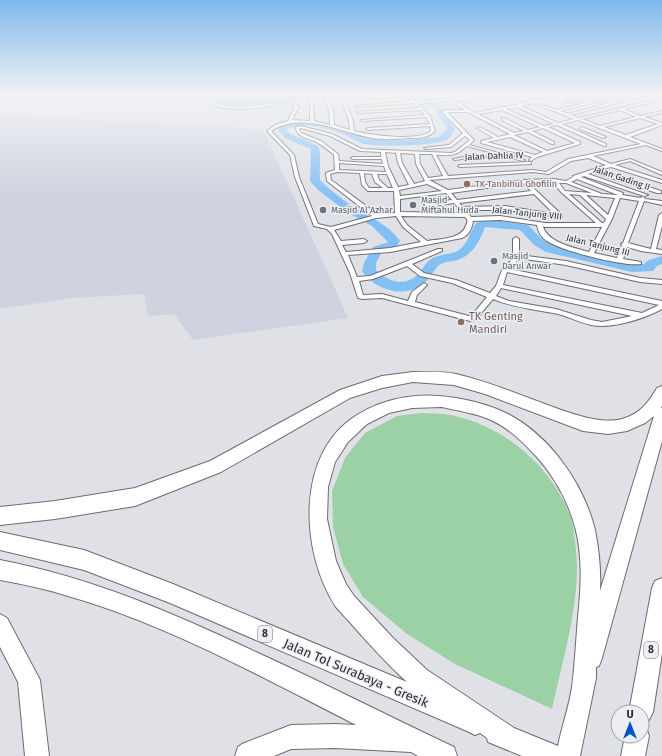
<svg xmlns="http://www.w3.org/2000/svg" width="662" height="756" font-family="'Fira Sans',sans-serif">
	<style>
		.built { fill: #cfd2df }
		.green { fill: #9cd1a5 }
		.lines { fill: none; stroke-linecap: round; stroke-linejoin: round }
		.river { fill: #82bff3; fill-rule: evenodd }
		.minor-casing { stroke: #6b6c72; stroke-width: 2 }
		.motorway-casing { stroke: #6b6c72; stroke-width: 2 }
		.minor { fill: #fff; fill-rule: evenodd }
		.motorway { fill: #fff; fill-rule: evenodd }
		.education-dot { fill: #8d6e63; stroke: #eceef4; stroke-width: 1.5 }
		.worship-dot { fill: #6b7280; stroke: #eceef4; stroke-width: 1.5 }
		.labels { text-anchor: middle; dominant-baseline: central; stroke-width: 3; stroke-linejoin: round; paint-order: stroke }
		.far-street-label { font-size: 9px; fill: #2c2c2e; stroke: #eceef4 }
		.far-education-label { font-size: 9px; fill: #785e54; stroke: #eceef4; text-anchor: start }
		.far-worship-label { font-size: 9px; fill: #5b616d; stroke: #eceef4; text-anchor: start }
		.shield { fill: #eceef4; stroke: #666669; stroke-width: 1 }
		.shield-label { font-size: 10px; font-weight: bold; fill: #2c2c2e }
		.education-label { font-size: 11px; fill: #785e54; stroke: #eceef4; text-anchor: start }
		.near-street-label { font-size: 13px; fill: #2c2c2e; stroke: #eceef4 }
	</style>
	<rect width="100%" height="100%" fill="#dfe1e7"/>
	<path class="built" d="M0,95V94L135,95L85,106L42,100H15L0,106Z
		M0,115L263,129L348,318L193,340L174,314L148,316L144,294L71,298L0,309Z"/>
	<path class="green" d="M422,413C433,414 445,413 455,416C507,428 553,468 571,518C574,528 577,555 577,566C577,614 562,663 552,709L455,664L407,634L363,597L343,564L333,527L332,491L345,458L365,433L397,416Z"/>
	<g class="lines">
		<path class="river" d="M212,94H219C230,107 272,97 288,95C295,94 303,94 310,94C299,101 229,109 218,102C216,100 213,97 212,94Z
			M423,94H430L432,99L445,110L443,112L455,129C453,132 451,137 448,139C439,146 378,147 365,144C358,143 350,137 343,134C328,128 301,121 286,130L291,134L318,146C322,155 319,170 320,180C330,190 343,200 355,208C371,218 389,225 400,241L395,249L382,252L376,263V270C390,283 407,288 421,271C424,267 426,262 431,259C437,255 445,255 452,253C467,250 469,233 476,223L483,221H500L528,225L542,239L554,246L632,264H644L649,260L662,256V264L657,266L653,271L632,272L546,252L534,245L520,230L485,227C480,241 472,256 457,260C451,262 445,261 439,265C433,271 430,279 423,284C404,299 375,290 362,271L364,263L373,247L386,243L388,242L372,226L347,212L318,190L310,181L311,149L285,138L278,130L281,125L298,121L318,123L348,130L368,139L405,140L439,137L447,129L435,111L436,110L426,102Z"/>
		<defs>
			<path id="minor" d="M201,94H204C206,97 208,100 211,101C230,114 287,101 308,97L307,94L311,96L326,94L333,110L334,125L350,130L349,121L342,100L340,99L341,98V94H343L345,98L408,94L416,102L447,99L440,94H444L458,103L502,94H515L525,98L541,94H549L528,99L534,101L567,94H576L537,103L557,110L619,94H626L560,111L568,114L644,94H651L571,115L579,118L618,109L619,107L621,108L662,98V100L624,109L640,116L662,111V113L644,117L662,123V125L630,137L662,149V151L646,145L593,156L611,164L630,159L662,172V175L630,161L615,165L662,180V183L611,167L598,170L661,191V193H657L593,172L588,174L648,195L644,196L584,176L581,177L623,193L622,195L641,198L643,196L645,199L662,201V205L644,201L628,243L651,249L659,215L662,213V226L656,249L662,250V254L641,251L627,247L623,259L641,262V264C624,267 562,251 547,241C541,237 538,232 537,225L500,220L473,221C472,228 469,235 462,238L390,252L348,255L357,277L370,276L438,249H442V251L412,264L424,273L456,280L490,293L496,286L502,270L510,262L513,256V239L516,237L519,239V255L566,261L640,278L662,280V284L640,282L566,265L518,258L515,264L510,269L662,301V309C643,319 613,329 591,325C578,322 566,315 553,313C532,309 512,307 493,299L477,318L470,321L382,298L363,299L358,298L350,273L332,234L327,229L314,226L295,177L290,155L267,131L277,124L288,121L295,106L290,102C267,107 231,114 209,103C206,102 203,97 201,94ZM323,95L329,110L330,125L314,121L313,98ZM510,95L529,102L475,113L461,104ZM406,96L412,101L355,106L357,107L414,103L419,108L356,112L358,113L421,110L425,115L361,120L363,121L426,117L430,124L368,128L366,129L368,130L430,126L431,131C418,142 370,135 354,131L353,121L345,100ZM310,98V121L292,120L299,106L293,102ZM450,101L465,110H446L442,112L463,133L449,145L424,148L426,149L451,147L465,136L470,140L455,152L451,153L362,149L332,134L301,126L296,127C296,138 310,138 318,143C324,146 329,151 334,155L335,170L326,173L327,181L372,216L331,227L318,224L299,177L294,155L271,131C302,111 340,132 372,138C384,140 397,139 409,138C418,138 429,138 435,131L430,116L418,104ZM533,103L574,119L558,123L521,106ZM517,107L554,124L544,126L506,109ZM502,110L540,127L528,130L504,118H502V120L524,131L514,133L478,114ZM620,110L636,117L600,126L582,119ZM447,112H468L510,134L498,137L480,127L477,128L494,138L481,141V143L532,157L529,160L531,161L537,157L580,144V142L548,127L557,125L604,146H606V144L562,124L578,120L641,144L568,159L546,172L533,170L448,176L436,155C452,155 454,157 467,146L523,161L525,160L469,145L474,140ZM640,118L658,124L626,135L604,127ZM301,128L330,136L360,151L381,152V157H353L351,158L353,159H382L383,164L339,161L338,154L321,141L301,133L299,129ZM543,128L575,143L547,151L514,135L528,132L552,144H554V142L532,131ZM510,137L543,152L535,155L487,142ZM385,152L396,153L398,163L409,185L398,187L388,166ZM400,153L415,154L416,164L425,181L414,184L402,163ZM419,154H432L443,176L428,178L420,164ZM588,158L606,165L573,176V177L566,181L554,179L523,180L448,190L429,180L533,172L549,174L571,161ZM339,163L384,166L386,172L339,170ZM337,172L360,173L362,185L368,191H394L395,213L377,214L331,180L330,174ZM364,173L372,174L375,182L383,188H369L365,182ZM377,174H387L393,188H388L379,180ZM577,179L618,195L602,194L571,182ZM537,181L554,183L561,192L596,223H545L500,216L471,217L466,210H505L562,217V215L528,183ZM523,183L531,191L457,200L451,193ZM559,183H566L592,193L565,191ZM427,184L442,191L400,196L399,190ZM446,193L452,200L427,203L424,205L427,207L454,203L463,213L400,212V199ZM534,194L554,214L505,206L463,207L459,203ZM569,194L580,195L606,219L604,223H602ZM586,195L615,198L608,215ZM620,198L639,201L623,243L621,244L622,245L617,258L594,253L612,219ZM396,216L403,227L421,242L390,248L346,252L342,245L364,243L367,241L364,239L341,241L334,230L376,218ZM401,216L465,217C468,220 468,222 466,225C463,239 439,239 427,241L407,225ZM543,226L545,227H602L589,252C575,248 546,242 543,226ZM407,266L420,276L452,283L487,297L473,314L469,316L415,302L417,295L427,285L424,283L412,292L408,301L382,294L363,295L359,281L373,279ZM507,272L659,305L642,313L503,285ZM501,288L632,316L602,322L591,320L556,309L509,301L496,296Z
				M265,94H286L232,99L230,98Z
				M594,94H601L567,103L565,102Z
				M580,127H582L606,137L603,138L580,129Z
				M476,155L486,157L484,158L476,157L455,160L453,159Z
				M529,162H531V164L460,167L458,166L460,165Z"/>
			<path id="motorway" d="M413,372C427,372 442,371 456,374C482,380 508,390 534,400C557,408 597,426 622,419C640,414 648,403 657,388L662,386V406L661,408H662V441L602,658L599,666L596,667V678L580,756H522L488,742L487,738L480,733L475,735L467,731L170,603L84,570L0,550V532L84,550L173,584L407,682C388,665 371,646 354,627C349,621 342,614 336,607C300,552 295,453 357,415C387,396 423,392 456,398C474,401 492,406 508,414C550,436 584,484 595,530C599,550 601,571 600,591L654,416L645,423L627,431L608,434L583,431L485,394L454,385L413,382L382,388L350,398L221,472L135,506L55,519L0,525V507L55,501L135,488L210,461L340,390L382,376ZM442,407C459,411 475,413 491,420C509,428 523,442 536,456C554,476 568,501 575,527C583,556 581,588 578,617C576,640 575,664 572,687C569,707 562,726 558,746L514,728L427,670L393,638L354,596L346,584L336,561L327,519L328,487L335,462L348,442L367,424L389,413L412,408Z
				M0,560C93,578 173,613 258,653C324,683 388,716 454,747L457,756H418L411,752L335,748L291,749L274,756H235L238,747L242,744L291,725L335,724L356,725C265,679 167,624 68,596C46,589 23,584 0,580Z
				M662,578V653L653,712L649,720L642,723V712H629L652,588L655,581Z
				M0,614L7,618L40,680L49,756H25L18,682L0,647Z
				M642,726L646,727L649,736L645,756H621L625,736H642Z"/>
		</defs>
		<use href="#minor" class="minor-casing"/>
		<use href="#motorway" class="motorway-casing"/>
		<use href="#minor" class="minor"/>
		<use href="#motorway" class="motorway"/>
	</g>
	<linearGradient id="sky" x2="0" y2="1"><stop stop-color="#7fb8ec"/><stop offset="0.47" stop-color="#f1f2f4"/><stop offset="1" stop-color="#f1f2f4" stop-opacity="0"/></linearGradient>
	<rect width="662" height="200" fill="url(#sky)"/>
	<g class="education-dot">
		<circle cx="467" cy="184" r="4"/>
		<circle cx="461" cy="322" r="4"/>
	</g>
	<g class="worship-dot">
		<circle cx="413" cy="205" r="4"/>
		<circle cx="323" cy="210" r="4"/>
		<circle cx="494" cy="261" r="4"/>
	</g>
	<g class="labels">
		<g class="far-street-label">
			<text transform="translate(494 156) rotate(-2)">Jalan Dahlia IV</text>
			<text transform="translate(622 178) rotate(19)">Jalan Gading II</text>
			<text transform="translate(527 213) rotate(6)">Jalan Tanjung VIII</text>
			<text transform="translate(598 245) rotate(14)">Jalan Tanjung III</text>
		</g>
		<g class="far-education-label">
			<text x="475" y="184">TK Tanbihul Ghofilin</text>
		</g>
		<g class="far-worship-label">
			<text x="421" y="200">Masjid<tspan x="421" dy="10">Miftahul Huda</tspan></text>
			<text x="331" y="210">Masjid Al Azhar</text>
			<text x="502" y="256">Masjid<tspan x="502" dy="10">Darul Anwar</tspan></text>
		</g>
		<g class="shield">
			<rect x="258" y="626" width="14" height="16" rx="3"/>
			<rect x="644" y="642" width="14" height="16" rx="3"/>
		</g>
		<g class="shield-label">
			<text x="265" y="634">8</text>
			<text x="651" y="650">8</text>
		</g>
		<g class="education-label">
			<text x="469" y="316">TK Genting<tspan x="469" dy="13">Mandiri</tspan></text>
		</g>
		<g class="near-street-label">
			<text transform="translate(356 673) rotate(23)">Jalan Tol Surabaya - Gresik</text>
		</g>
	</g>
	<g transform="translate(630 724)"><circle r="19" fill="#eceef4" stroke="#9fa0a5"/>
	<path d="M0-3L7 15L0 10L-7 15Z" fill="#0155bf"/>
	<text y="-6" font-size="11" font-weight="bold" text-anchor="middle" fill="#2c2c2e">U</text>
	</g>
</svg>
